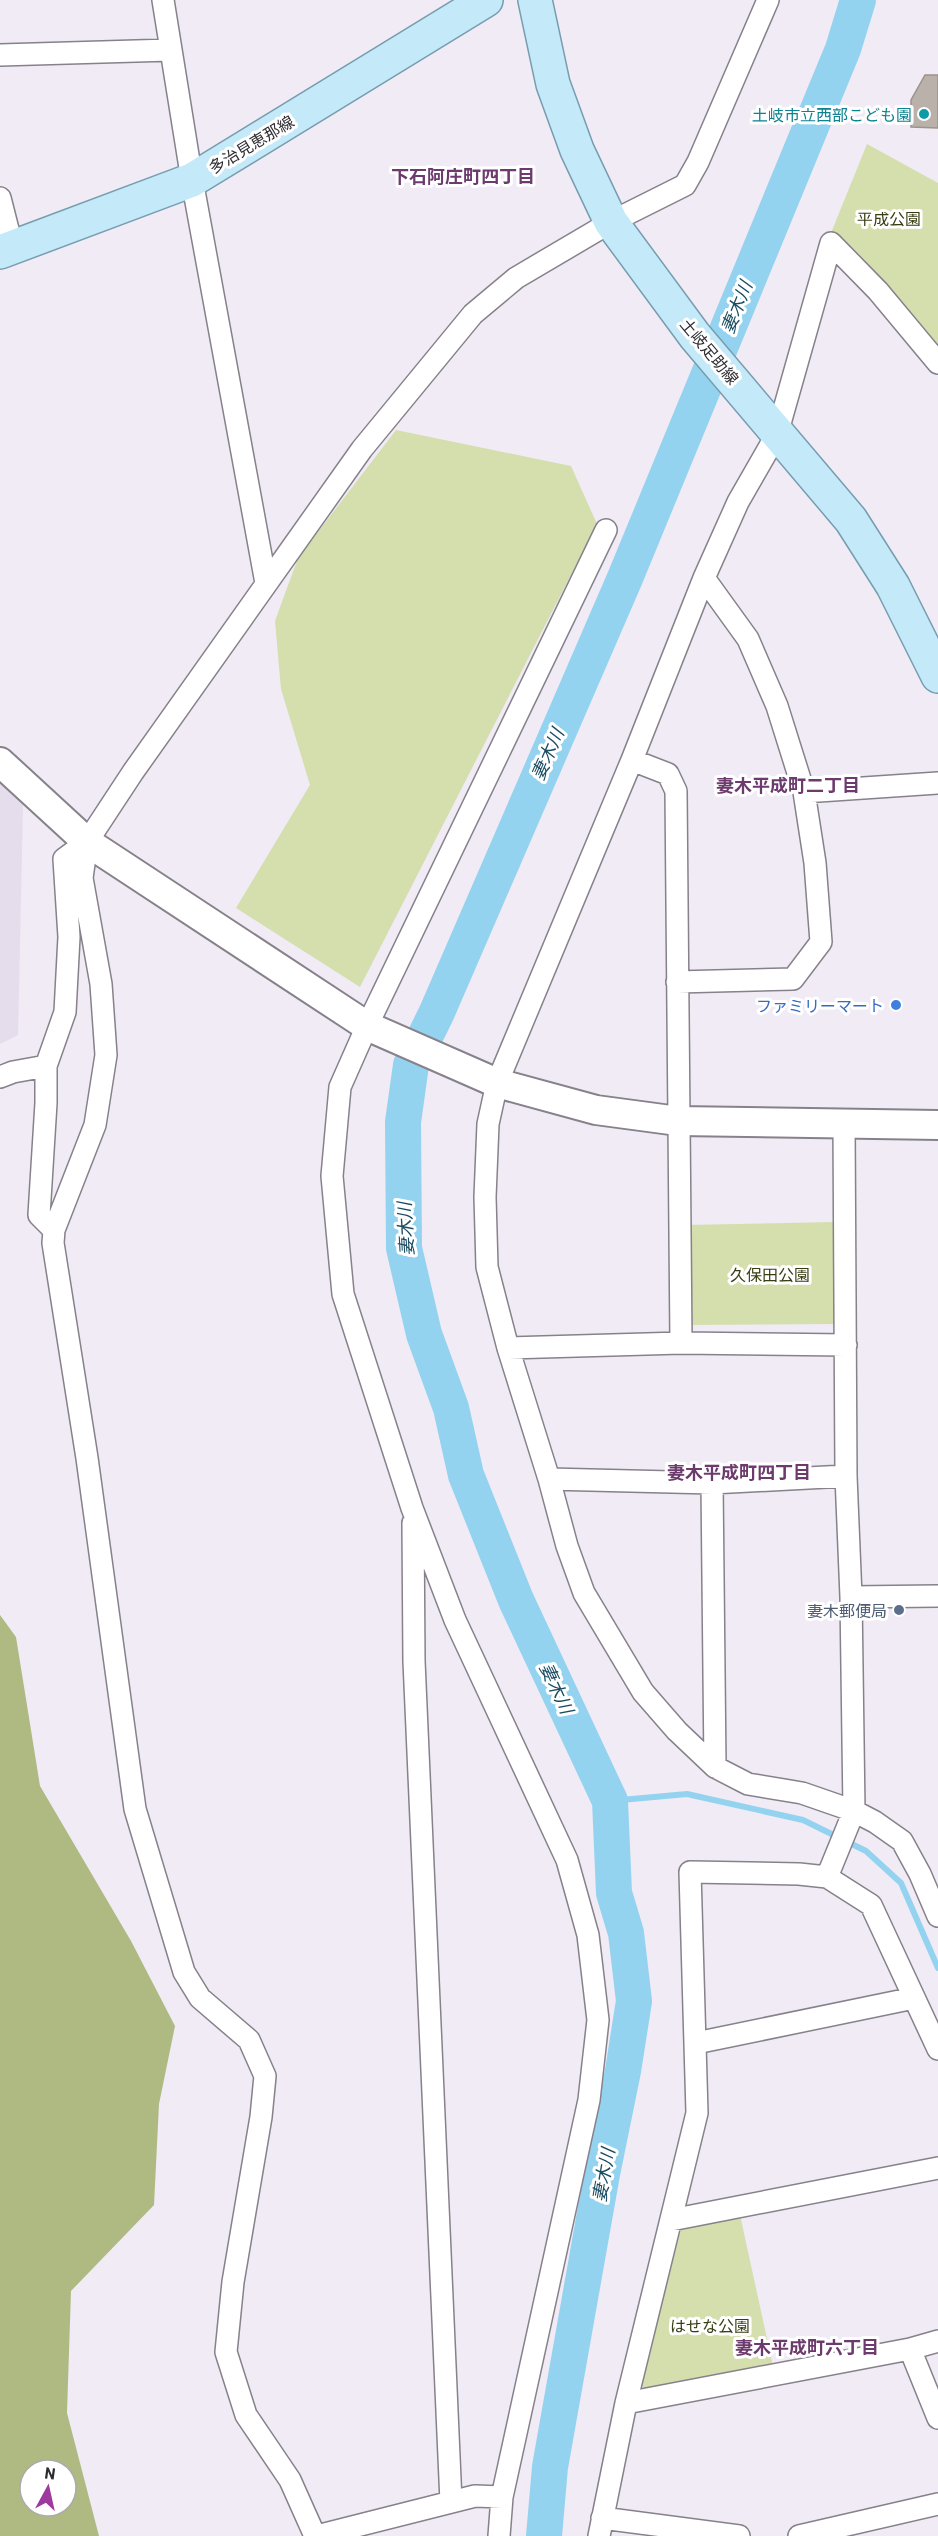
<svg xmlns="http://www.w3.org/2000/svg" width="938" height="2536" font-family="Barlow,'Noto Sans JP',sans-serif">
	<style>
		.built { fill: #e5dcec }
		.green { fill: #d5dead }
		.forest { fill: #afb982; fill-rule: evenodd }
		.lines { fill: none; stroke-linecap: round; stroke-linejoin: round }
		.stream { stroke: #94d3f0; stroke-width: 6 }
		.river { stroke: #94d3f0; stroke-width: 36 }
		.building { fill: #bab1aa; stroke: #9d938d; stroke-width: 1.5 }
		.street-casing { stroke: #86818a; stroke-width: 24 }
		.secondary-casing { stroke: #86818a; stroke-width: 32 }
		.primary-casing { stroke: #769daf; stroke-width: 36 }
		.street { stroke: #fff; stroke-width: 21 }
		.secondary { stroke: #fff; stroke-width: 28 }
		.primary { stroke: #c4e9f8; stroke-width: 33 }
		.culture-dot { fill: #0f9aa8; stroke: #fff; stroke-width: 2 }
		.shop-dot { fill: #3f7fe0; stroke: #fff; stroke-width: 2 }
		.service-dot { fill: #5c6f8a; stroke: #fff; stroke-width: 2 }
		.labels { text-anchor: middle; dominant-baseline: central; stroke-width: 6; stroke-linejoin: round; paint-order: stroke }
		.culture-label { font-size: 16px; fill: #0d838f; stroke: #fff; text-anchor: end }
		.street-label { font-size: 16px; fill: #2e2c30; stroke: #fff }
		.park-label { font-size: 16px; fill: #383e13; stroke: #fff }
		.shop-label { font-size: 16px; fill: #366cbe; stroke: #fff; text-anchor: end }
		.service-label { font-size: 16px; fill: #4e5e75; stroke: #fff; text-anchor: end }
		.neighbourhood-label { font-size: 18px; font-weight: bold; fill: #6c3a6c; stroke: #fff }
		.water-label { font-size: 18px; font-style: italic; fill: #194c61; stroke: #fff }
	</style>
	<rect width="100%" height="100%" fill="#f1ebf5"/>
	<path class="built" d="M0,780L23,804L18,1035L0,1044Z"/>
	<path class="green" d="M867,144L938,183V346L872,270L831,233Z
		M396,430L571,466L597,524L360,987L236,908L310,785L281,689L275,621L298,558Z
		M835,1222L837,1324L685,1325V1225Z
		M740,2215L773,2366L649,2392L640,2384L682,2225Z"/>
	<path class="forest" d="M0,1615L16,1637L40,1786L131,1941L175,2026L159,2104L154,2205L71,2291L67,2413L99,2536H0ZM30,2470H66V2506H30Z"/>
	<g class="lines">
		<path class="stream" d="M610,1801L687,1794L803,1820L866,1851L901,1883L938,1968"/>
		<path class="river" d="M544,2536L550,2467L602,2174L623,2071L634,2001L626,1933L614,1893L610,1801L516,1600L466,1475L451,1408L424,1334L404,1248L403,1122L411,1065L437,1012L625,578L843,49L858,0"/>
	</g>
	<path class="building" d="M925,75H938V128L911,127V100Z"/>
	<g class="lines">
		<defs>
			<path id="street" d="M163,0L192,180L266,583
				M0,55L170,50
				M0,198L13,249
				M938,363L878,291L831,243L777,434L738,502L704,578L632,760L497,1083L488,1124L485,1197L487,1267L508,1348L549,1479L567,1546L584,1593L643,1692L677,1731L715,1767L748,1784L802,1793L854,1811L875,1822L902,1841L920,1874L938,1916
				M632,760L668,774L676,791L681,1343
				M804,792L938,783
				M677,982L793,979L821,942L815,863L804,792L777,706L748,639L704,578
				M0,1077L13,1072L46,1066
				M54,1230L95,1125L106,1055L101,984L82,878L87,842
				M508,1348L681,1343L846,1345
				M549,1479L712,1483L846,1476
				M712,1483L715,1767
				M413,1523L414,1661L451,2502
				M851,1597L938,1596
				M827,1877L854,1811L851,1597L846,1476L844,1124
				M696,2043L914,1998
				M671,2220L938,2168
				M910,2349L938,2418
				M626,2403L910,2349L938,2341
				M602,2518L739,2536
				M315,2536L290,2480L246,2415L226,2352L233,2282L261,2117L265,2076L249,2040L200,1998L184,1972L135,1809L87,1458L53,1243L54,1230L39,1215L46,1103V1066L65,1012L69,937L64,859L87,842L133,772L362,449L473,314L516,278L611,222L685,185L698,162L768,0
				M317,2536L475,2496L502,2497
				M499,2536L502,2497L589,2100L598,2020L588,1935L567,1860L455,1620L412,1508L343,1294L332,1176L340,1087L367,1026L606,530
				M599,2536L626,2403L697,2113L690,1872L799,1874L827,1877L871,1905L938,2049
				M799,2536L938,2504"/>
			<path id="secondary" d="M0,762L87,842L367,1026L497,1083L596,1110L678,1121L938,1125"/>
			<path id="primary" d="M535,0L553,84L577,150L611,222L695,336L851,520L893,586L938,676
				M0,252L192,180L486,0"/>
		</defs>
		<use href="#street" class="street-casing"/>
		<use href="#secondary" class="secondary-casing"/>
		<use href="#primary" class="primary-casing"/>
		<use href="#street" class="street"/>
		<use href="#secondary" class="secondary"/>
		<use href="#primary" class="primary"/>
	</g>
	<circle class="culture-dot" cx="924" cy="114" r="6"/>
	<circle class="shop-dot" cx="896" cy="1005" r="6"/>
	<circle class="service-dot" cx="899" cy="1610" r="6"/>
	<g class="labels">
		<g class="culture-label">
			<text x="912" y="114">土岐市立西部こども園</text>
		</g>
		<g class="street-label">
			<text transform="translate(251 144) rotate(-31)">多治見恵那線</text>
			<text transform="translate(710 351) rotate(50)">土岐足助線</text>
		</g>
		<g class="park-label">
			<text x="889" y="218">平成公園</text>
			<text x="770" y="1274">久保田公園</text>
			<text x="710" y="2325">はせな公園</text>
		</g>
		<g class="shop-label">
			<text x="884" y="1005">ファミリーマート</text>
		</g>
		<g class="service-label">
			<text x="887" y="1610">妻木郵便局</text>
		</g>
		<g class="neighbourhood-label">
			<text x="463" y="176">下石阿庄町四丁目</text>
			<text x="788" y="785">妻木平成町二丁目</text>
			<text x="739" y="1472">妻木平成町四丁目</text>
			<text x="807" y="2347">妻木平成町六丁目</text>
		</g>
		<g class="water-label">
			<text transform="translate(736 307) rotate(-68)">妻木川</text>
			<text transform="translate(547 754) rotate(-66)">妻木川</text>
			<text transform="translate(405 1229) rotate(-93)">妻木川</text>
			<text transform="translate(557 1688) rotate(65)">妻木川</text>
			<text transform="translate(603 2175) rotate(-80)">妻木川</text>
		</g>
	</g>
	<g transform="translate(48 2488) rotate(8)"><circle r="28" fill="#ffffff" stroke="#ababac" stroke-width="1.5"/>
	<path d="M0-4.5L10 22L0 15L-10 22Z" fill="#9e399e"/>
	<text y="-9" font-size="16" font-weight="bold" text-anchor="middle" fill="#2e2c30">N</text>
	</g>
</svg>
